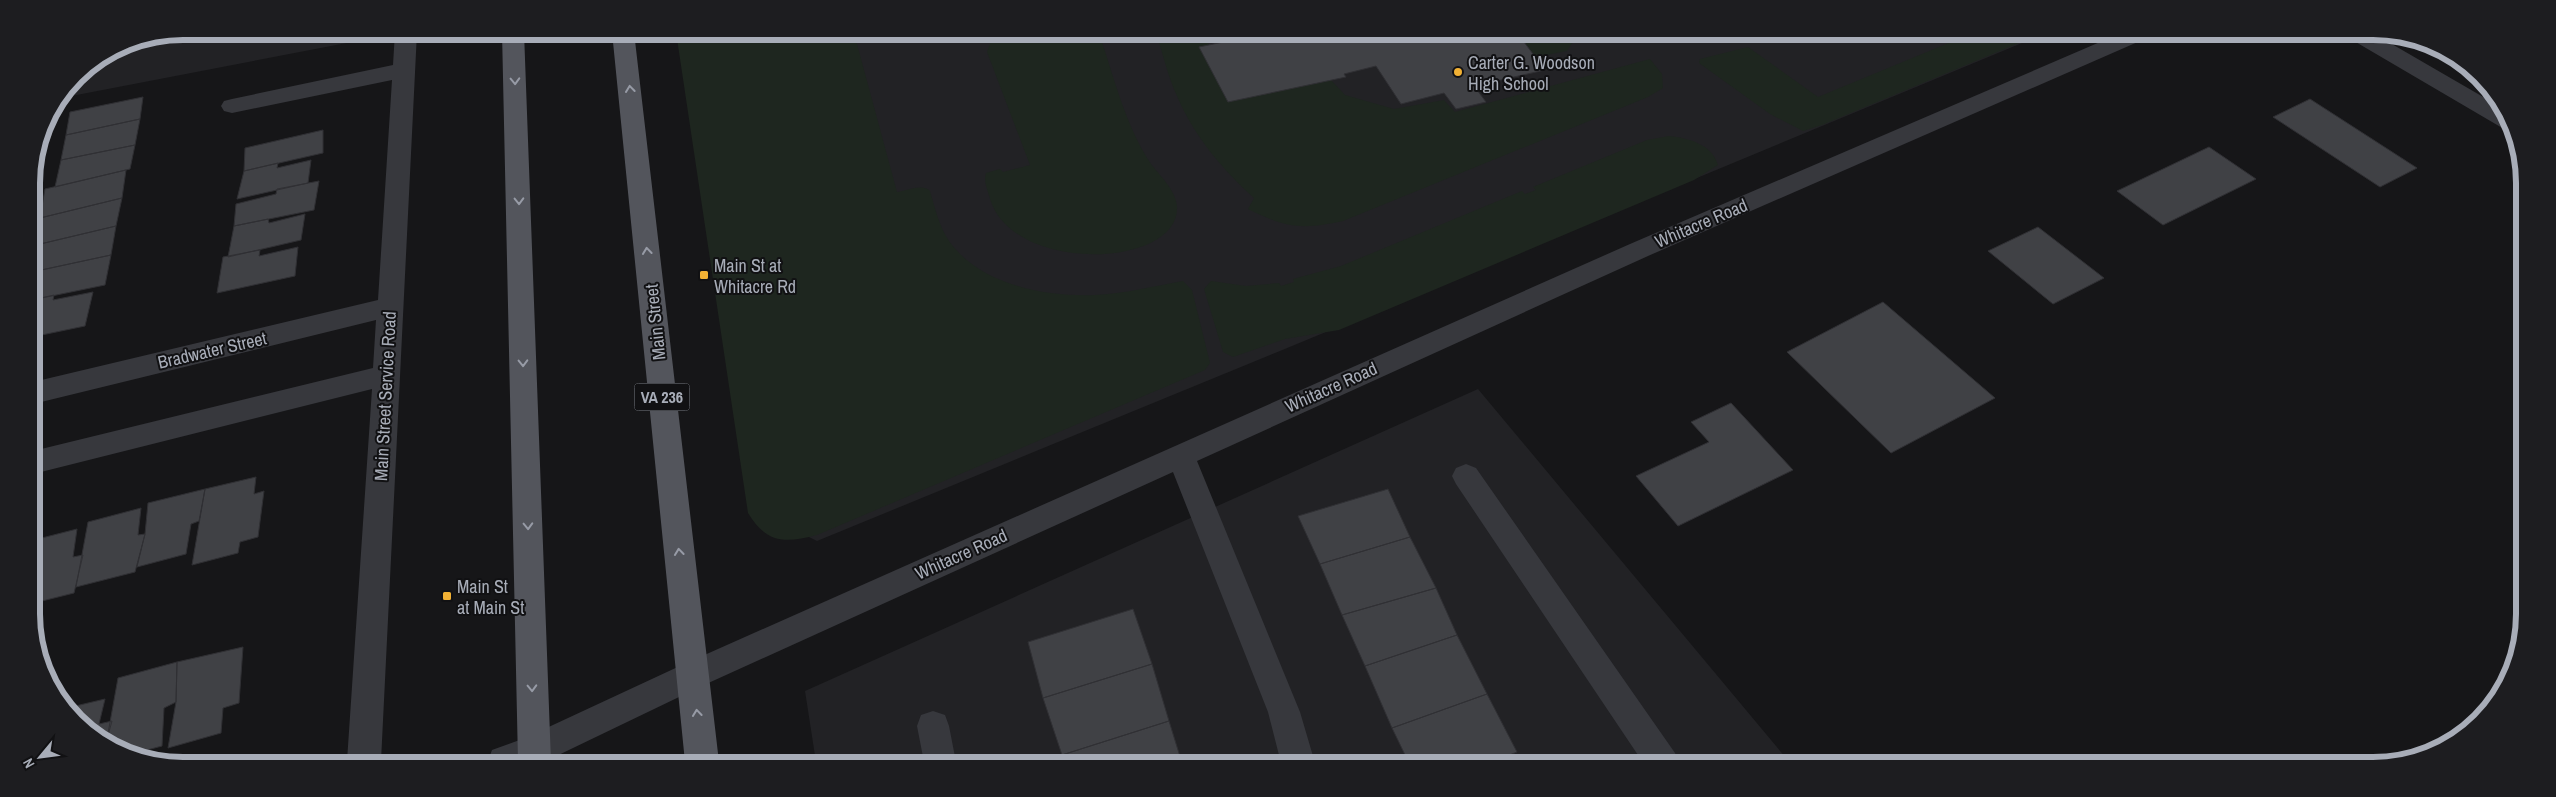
<svg xmlns="http://www.w3.org/2000/svg" width="2556" height="797" font-family="'Archivo Narrow',sans-serif">
	<style>
		.built { fill: #222225 }
		.green { fill: #1e261f }
		.building { fill: #404145; stroke: #303034 }
		.lines { fill: none; stroke-linecap: round; stroke-linejoin: round }
		.minor { fill: #37383d; fill-rule: evenodd }
		.major { fill: #53555c; fill-rule: evenodd }
		.oneway { stroke: #979ba6 }
		.poi-dot { fill: #f2b134; stroke: #111113; stroke-width: 2 }
		.labels { text-anchor: middle; dominant-baseline: central; stroke-width: 4; stroke-linejoin: round; paint-order: stroke }
		.shield { fill: #111113; stroke: #7b7e86; stroke-width: 1 }
		.shield-label { font-size: 16px; font-weight: bold; fill: #a8adb8 }
		.poi-label { font-size: 18px; fill: #a8adb8; stroke: #111113; text-anchor: start }
		.street-label { font-size: 18px; fill: #a8adb8; stroke: #111113 }
		.rim { fill: none; stroke: #a8adb8; stroke-width: 6 }
	</style>
	<rect width="100%" height="100%" fill="#161618"/>
	<path class="built" d="M183,31L404,32L61,98L76,76L125,43Z
		M690,32L2039,36L1280,351L817,541L761,513Z
		M1478,389L1791,764L816,762L805,691Z"/>
	<path class="green" d="M676,32L854,33L897,192C907,191 922,183 930,191C935,208 939,226 949,241C980,285 1046,297 1095,295C1124,294 1154,286 1183,281L1192,290L1210,363L1205,370L817,535C785,543 767,544 748,513Z
		M994,33H1099C1114,77 1125,125 1151,164C1160,176 1175,189 1177,206C1181,268 1013,275 990,199C988,190 983,182 986,173L1000,169L1003,172L1030,165L987,52Z
		M1156,33L1203,34L1209,45L1199,47L1228,102L1331,80L1345,95L1394,109L1444,100L1455,112L1650,59L1662,74L1663,88L1648,97L1343,221C1302,230 1286,228 1248,209L1254,198C1222,169 1194,136 1177,96C1168,77 1163,54 1156,33Z
		M1518,34H1578L1567,51L1536,57Z
		M1968,35L2036,36L1822,125L1803,131L1770,114L1699,63L1700,59L1748,47L1818,97Z
		M1669,136C1688,138 1712,144 1718,165L1694,180L1339,330L1285,339L1233,357L1223,352L1204,289L1211,281L1246,286L1279,283L1281,286L1294,282L1293,279L1341,266L1522,191L1525,194L1536,190L1533,187L1647,140Z"/>
	<path class="building" d="M1229,34H1518L1545,70L1474,86L1486,102L1456,109L1444,93L1401,104L1376,66L1344,74L1346,77L1228,102L1199,47L1233,40Z
		M143,97L140,119L66,135L70,112Z
		M2310,99L2417,168L2380,187L2273,117Z
		M140,119L135,145L61,160L66,135Z
		M323,130V153L244,171L245,148Z
		M135,145L130,169L55,187L61,160Z
		M2209,147L2256,179L2163,225L2117,191Z
		M311,160L308,183L237,199L244,171L278,163L277,168Z
		M126,170L122,198L40,218L45,189Z
		M319,181L314,210L234,226L236,204L276,194L277,189Z
		M122,198L116,226L36,245L40,218Z
		M305,214L301,240L228,257L234,226L268,219L269,223Z
		M116,226L111,255L32,272L36,245Z
		M2038,227L2104,278L2053,304L1988,251Z
		M298,247L295,276L217,293L223,257L260,250L259,256Z
		M111,255L105,285L32,300V272Z
		M93,292L85,326L32,337V300L54,295L53,300Z
		M1883,302L1995,398L1891,453L1787,352Z
		M1731,403L1793,470L1678,526L1636,476L1709,442L1691,422Z
		M256,477L254,494L264,491L258,537L240,542L238,553L192,565L205,489Z
		M205,489L199,521L191,524L186,554L137,567L145,534L148,503Z
		M1388,489L1410,537L1320,564L1298,516Z
		M141,508L138,535L145,534L135,572L76,587L88,522Z
		M77,529L73,557L83,555L74,593L34,603V540Z
		M1410,537L1436,588L1342,615L1320,564Z
		M1436,588L1457,635L1365,666L1342,615Z
		M1133,609L1152,664L1043,698L1028,642Z
		M1457,635L1487,694L1392,728L1365,666Z
		M243,647L239,703L223,708L221,733L168,748L176,702L177,662Z
		M177,662L176,702L164,708L162,746L132,754L107,739L118,678Z
		M1152,664L1169,721L1062,755L1043,698Z
		M1487,694L1517,752L1487,764L1409,763L1392,728Z
		M105,699L99,724L112,721L107,739L76,721L67,708Z
		M1169,721L1182,763H1064L1062,755Z"/>
	<g class="lines">
		<path class="minor" d="M395,32H417L381,761H347L372,389L33,474V451L373,368L376,320L33,404V382L378,300L392,80L232,113L224,111L221,106L224,101L232,99L393,65Z
			M2114,36H2143L2140,41L1648,256L1197,461L1300,712L1315,763H1281L1268,712L1173,472L704,685L546,761H488L492,750L525,738L682,665L1630,244Z
			M2351,36H2378L2504,109L2514,131L2504,129L2354,41Z
			M1466,464L1476,468L1675,753L1680,764H1644L1456,484L1452,476L1456,468Z
			M933,711L945,715L949,726L956,762H924L917,726L921,715Z"/>
		<path class="major" d="M502,32H524L551,762L518,761Z
			M612,32H634L719,762H685Z"/>
	</g>
	<defs><path id="oneway-chevron" d="M-2-3.5L2.5 0L-2 3.5" fill="none" stroke-width="1.6" stroke-linecap="round" stroke-linejoin="round" transform="scale(1.25)"/></defs>
	<g class="oneway">
		<use href="#oneway-chevron" transform="translate(515 81) rotate(88)"/>
		<use href="#oneway-chevron" transform="translate(630 89) rotate(-97)"/>
		<use href="#oneway-chevron" transform="translate(519 201) rotate(89)"/>
		<use href="#oneway-chevron" transform="translate(647 251) rotate(-96)"/>
		<use href="#oneway-chevron" transform="translate(523 363) rotate(89)"/>
		<use href="#oneway-chevron" transform="translate(528 526) rotate(88)"/>
		<use href="#oneway-chevron" transform="translate(679 552) rotate(-96)"/>
		<use href="#oneway-chevron" transform="translate(532 688) rotate(88)"/>
		<use href="#oneway-chevron" transform="translate(697 713) rotate(-96)"/>
	</g>
	<g class="poi-dot">
		<circle cx="1458" cy="72" r="5"/>
		<rect x="699" y="270" width="10" height="10" rx="2.5"/>
		<rect x="442" y="591" width="10" height="10" rx="2.5"/>
	</g>
	<g class="labels">
		<rect class="shield" x="634.5" y="383.5" width="55" height="27" rx="4"/>
		<g class="shield-label">
			<text x="662" y="397">VA 236</text>
		</g>
		<g class="poi-label">
			<text x="1468" y="62">Carter G. Woodson<tspan x="1468" dy="21">High School</tspan></text>
			<text x="714" y="265">Main St at<tspan x="714" dy="21">Whitacre Rd</tspan></text>
			<text x="457" y="586">Main St<tspan x="457" dy="21">at Main St</tspan></text>
		</g>
		<g class="street-label">
			<text transform="translate(1701 223) rotate(-23)">Whitacre Road</text>
			<text transform="translate(655 322) rotate(-96)">Main Street</text>
			<text transform="translate(212 350) rotate(-13)">Bradwater Street</text>
			<text transform="translate(1331 387) rotate(-24)">Whitacre Road</text>
			<text transform="translate(385 396) rotate(-87)">Main Street Service Road</text>
			<text transform="translate(961 554) rotate(-24)">Whitacre Road</text>
		</g>
	</g>
	<path d="M0 0H2556V797H0ZM183 40H2373A143 143 0 0 1 2516 183V614A143 143 0 0 1 2373 757H183A143 143 0 0 1 40 614V183A143 143 0 0 1 183 40Z" fill="#1d1d20" fill-rule="evenodd"/>
	<path class="rim" d="M183 40H2373A143 143 0 0 1 2516 183V614A143 143 0 0 1 2373 757H183A143 143 0 0 1 40 614V183A143 143 0 0 1 183 40Z"/>
	<g transform="translate(40 757) rotate(241)" stroke="#111113" stroke-width="4" paint-order="stroke">
	<path d="M0-4L9 19L0 12L-9 19Z" fill="#a8adb8"/>
	<text y="-8" font-size="14" font-weight="bold" text-anchor="middle" fill="#a8adb8">N</text>
	</g>
</svg>
